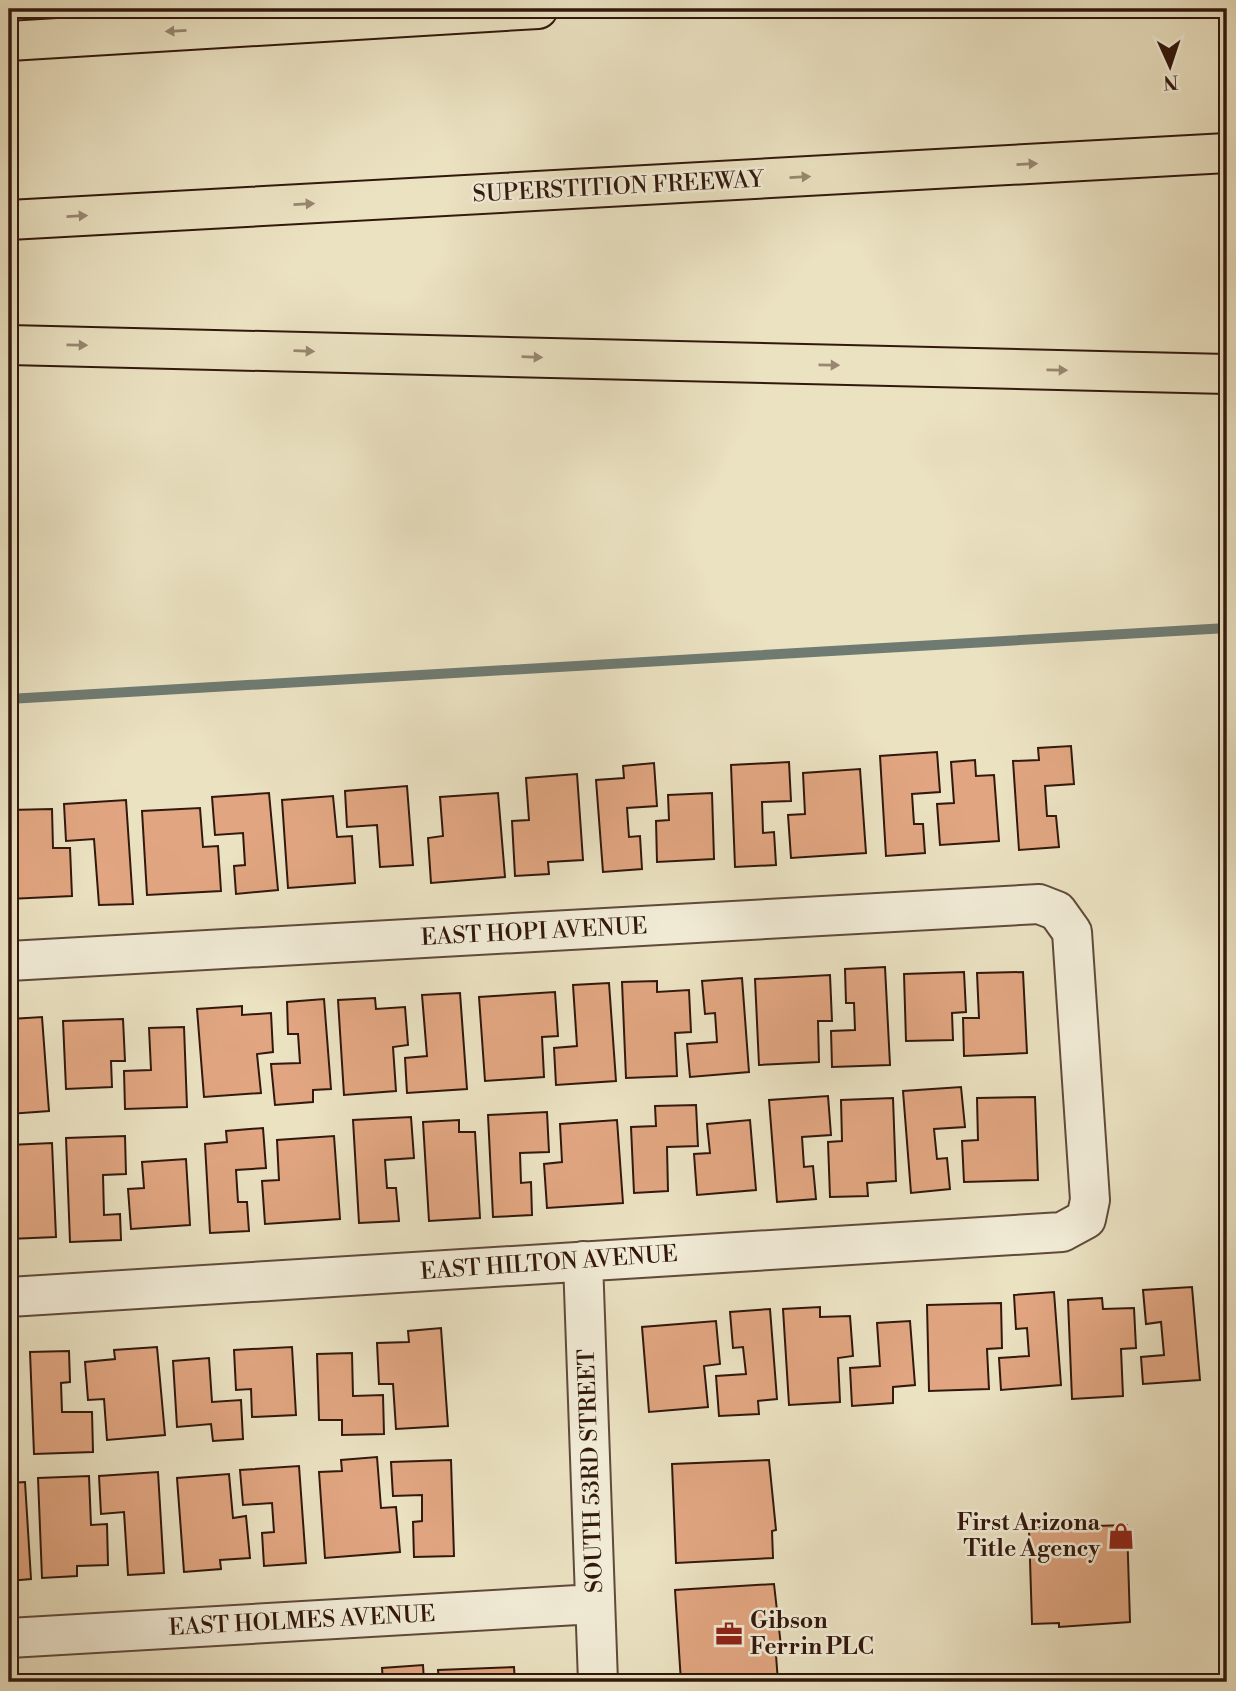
<svg xmlns="http://www.w3.org/2000/svg" width="1236" height="1691" font-family="'Libre Bodoni',serif">
	<style>
		.lines { fill: none; stroke-linecap: round; stroke-linejoin: round }
		.stream { stroke: #6f7b72; stroke-width: 10 }
		.building { fill: #e1a681; stroke: #32180d; stroke-width: 2 }
		.street-casing { stroke: #604a3a; stroke-width: 42 }
		.highway-casing { stroke: #32180d; stroke-width: 42 }
		.street { stroke: #f2ecd7; stroke-width: 38 }
		.highway { stroke: #ebe2c2; stroke-width: 38 }
		.oneway { fill: #988771 }
		.labels { text-anchor: middle; dominant-baseline: central; stroke-width: 5; stroke-linejoin: round; paint-order: stroke }
		.street-label { font-size: 23px; fill: #32180d; stroke: #f2ecd7 }
		.poi-label { font-size: 23px; font-weight: bold; fill: #32180d; stroke: #f2ecd7; text-anchor: end }
	</style>
	<rect width="100%" height="100%" fill="#ebe2c2"/>
	<filter id="stains"><feTurbulence type="fractalNoise" baseFrequency=".00286" numOctaves="4"/><feColorMatrix values="0 0 0 0 .2 0 0 0 0 .09 0 0 0 0 .02 0 0 0 .5 -.17"/></filter>
	<radialGradient id="worn" r=".72"><stop offset=".6" stop-color="#630" stop-opacity="0"/><stop offset="1" stop-color="#630" stop-opacity=".3"/></radialGradient>
	<g class="lines">
		<path class="stream" d="M9,699L1227,628"/>
	</g>
	<path class="building" d="M1071,746L1074,784L1045,786L1047,816H1056L1059,847L1019,850L1013,761L1039,760L1038,748Z
		M937,752L940,792L912,794L914,824H923L925,853L886,856L880,756Z
		M975,760L976,776L994,775L999,841L940,845L937,804L954,803L951,762Z
		M789,762L791,801L762,802L763,833L774,832L776,865L735,867L731,765Z
		M654,763L657,806L627,808L629,837L640,836L642,869L603,872L596,780L624,778L623,766Z
		M860,769L866,853L791,858L788,815L805,814L803,773Z
		M577,774L583,860L548,862L549,874L515,876L512,821L529,820L526,778Z
		M407,786L413,865L380,867L377,825L347,827L345,791Z
		M269,793L278,890L236,894L234,866L245,865L243,833L215,835L212,797Z
		M498,793L505,877L431,883L428,838L443,836L440,797Z
		M712,793L714,859L657,862L656,821L669,820L668,795Z
		M333,796L337,837L352,836L355,883L288,888L282,800Z
		M126,800L133,904L99,905L94,839L66,841L64,804Z
		M200,808L203,847L218,846L221,891L147,895L142,811Z
		M52,809L53,848H70L72,896L9,899V810Z
		M885,967L890,1065L832,1067L831,1031L855,1030L854,1003H846L845,969Z
		M964,972L966,1012L952,1013L953,1040L906,1041L904,974Z
		M1023,972L1027,1053L964,1056L963,1018H979L977,973Z
		M830,975L832,1021H818L819,1062L759,1065L755,979Z
		M742,978L749,1072L690,1077L687,1044L717,1042L715,1013L705,1014L702,981Z
		M657,981V992L689,990L691,1032L675,1033L677,1076L626,1078L622,982Z
		M609,983L616,1081L556,1085L554,1048L577,1046L573,985Z
		M555,992L558,1036L542,1037L544,1077L485,1081L479,997Z
		M460,993L467,1089L407,1093L405,1058L427,1056L422,995Z
		M375,998L376,1009L405,1007L408,1045L393,1047L396,1091L344,1095L338,1000Z
		M324,999L331,1089L313,1090V1102L275,1105L271,1064L300,1063L298,1034H288L287,1002Z
		M242,1006V1015L271,1013L273,1052L257,1054L261,1093L204,1097L197,1009Z
		M42,1017L49,1111L9,1114V1081L15,1080L11,1019Z
		M123,1019L125,1061H111L112,1087L66,1089L63,1021Z
		M184,1027L187,1107L125,1109L124,1071L151,1070L149,1028Z
		M961,1087L965,1127L934,1129L937,1159L947,1158L950,1189L911,1193L903,1091Z
		M828,1096L831,1135L802,1137L804,1167L813,1166L816,1199L777,1202L769,1100Z
		M1035,1097L1038,1180L964,1182L962,1141L978,1140L977,1098Z
		M893,1098L896,1181L867,1183L868,1196L830,1197L828,1142L842,1141L841,1100Z
		M696,1105L698,1146L667,1147L668,1191L634,1193L631,1127L656,1126L655,1106Z
		M547,1112L549,1152L520,1153L521,1183L531,1182L532,1215L493,1217L488,1115Z
		M411,1117L414,1158L385,1160L387,1188H396L399,1221L359,1223L353,1120Z
		M459,1120V1132H475L480,1218L429,1221L423,1122Z
		M617,1120L623,1203L547,1208L544,1164L562,1162L560,1124Z
		M750,1120L756,1190L697,1195L694,1154L710,1153L707,1124Z
		M263,1128L266,1168L236,1170L238,1202H247L249,1231L210,1233L205,1144L227,1142L226,1131Z
		M125,1136L126,1174L103,1175L104,1215L120,1214L121,1240L70,1242L66,1138Z
		M334,1136L340,1219L265,1224L262,1181L279,1180L277,1140Z
		M52,1143L56,1237L9,1239V1145Z
		M186,1159L190,1225L131,1229L128,1189L144,1188L142,1162Z
		M1192,1287L1200,1380L1143,1384L1141,1357L1164,1355L1161,1322L1146,1324L1143,1290Z
		M1054,1292L1061,1385L1001,1390L999,1358L1029,1356L1027,1328L1016,1329L1014,1295Z
		M1102,1298L1103,1309L1134,1308L1136,1348L1121,1349L1123,1396L1072,1399L1068,1300Z
		M1001,1303L1002,1348L987,1349L989,1389L929,1391L927,1305Z
		M820,1307V1317L850,1316L853,1356L838,1358L840,1402L789,1405L783,1309Z
		M770,1309L777,1399L758,1401L759,1414L719,1416L716,1376L746,1374L743,1347L733,1348L730,1312Z
		M716,1321L720,1364L704,1366L708,1407L649,1412L642,1327Z
		M910,1321L915,1385L893,1387V1403L852,1406L850,1368L880,1366L877,1323Z
		M441,1328L448,1426L396,1429L393,1384H379L377,1343L409,1342L408,1331Z
		M157,1347L165,1435L107,1440L104,1399L88,1400L85,1362L115,1359L114,1350Z
		M292,1347L296,1415L252,1417L251,1389L236,1390L234,1350Z
		M69,1351L70,1382L61,1383L62,1412H92L93,1452L34,1454L30,1352Z
		M352,1353L353,1396L383,1395L384,1434L342,1435V1420H319L317,1354Z
		M209,1358L212,1402L241,1400L243,1439L213,1441L211,1424L177,1427L173,1361Z
		M9,1364L14,1435H9Z
		M377,1457L381,1508L396,1507L400,1552L325,1558L319,1472L342,1471L341,1460Z
		M451,1460L454,1556L414,1557L413,1522L422,1521V1495L393,1496L391,1462Z
		M769,1460L776,1530L772,1531L773,1558L676,1563L672,1464Z
		M299,1466L306,1563L264,1566L262,1533L274,1532L272,1503L243,1505L240,1470Z
		M158,1472L164,1573L128,1575L124,1512L101,1514L99,1476Z
		M229,1474L233,1518L246,1516L250,1558L220,1560L221,1569L184,1572L177,1478Z
		M89,1476L91,1525L107,1524L108,1565L77,1566V1576L42,1578L38,1478Z
		M25,1482L31,1579L9,1581V1483Z
		M1224,1487H1227V1582H1224Z
		M1127,1525L1130,1622L1059,1627V1623L1032,1624L1029,1528Z
		M774,1584L782,1655H776L778,1682H681L675,1590Z
		M423,1665L424,1682H383L382,1668Z
		M514,1667L515,1682H439L438,1670Z"/>
	<g class="lines">
		<defs>
			<path id="street" d="M9,961L1039,904L1057,911L1072,932L1090,1200L1086,1219L1062,1232L9,1297
				M583,1261L598,1682
				M9,1638L595,1604"/>
			<path id="highway" d="M9,41L538,9
				M9,220L1227,153
				M9,345L1227,374"/>
		</defs>
		<use href="#street" class="street-casing"/>
		<use href="#highway" class="highway-casing"/>
		<use href="#street" class="street"/>
		<use href="#highway" class="highway"/>
	</g>
	<defs><path id="oneway-solid" d="M-6-.8H1V-3.2L6.5 0L1 3.2V.8H-6Z" transform="scale(1.75)"/></defs>
	<g class="oneway">
		<use href="#oneway-solid" transform="translate(176 31) rotate(177)"/>
		<use href="#oneway-solid" transform="translate(1027 164) rotate(-3)"/>
		<use href="#oneway-solid" transform="translate(800 177) rotate(-3)"/>
		<use href="#oneway-solid" transform="translate(304 204) rotate(-3)"/>
		<use href="#oneway-solid" transform="translate(77 216) rotate(-3)"/>
		<use href="#oneway-solid" transform="translate(77 345) rotate(1)"/>
		<use href="#oneway-solid" transform="translate(304 351) rotate(2)"/>
		<use href="#oneway-solid" transform="translate(532 357) rotate(2)"/>
		<use href="#oneway-solid" transform="translate(829 365) rotate(1)"/>
		<use href="#oneway-solid" transform="translate(1057 370) rotate(1)"/>
	</g>
	<defs>
		<symbol id="shop-bare" viewBox="-9 -9 18 18"><path d="M-5-2.5h2.3a2.7 3.5 0 0 1 5.4 0H5L5.5 6h-11ZM-1.5-2.5h3a1.5 2.3 0 0 0-3 0Z" fill="#8f2418" stroke="#f2ecd7" stroke-width="2.5" paint-order="stroke"/></symbol>
		<symbol id="office-bare" viewBox="-9 -9 18 18"><path d="M-6-3h4V-5.5h4V-3h4V5H-6ZM-1-4.5V-3h2v-1.5ZM-6 0V1H6V0Z" fill="#8f2418" stroke="#f2ecd7" stroke-width="2.5" paint-order="stroke"/></symbol>
	</defs>
	<g fill-rule="evenodd">
		<use href="#shop-bare" x="1102" y="1517" width="38" height="38"/>
		<use href="#office-bare" x="710" y="1615" width="38" height="38"/>
	</g>
	<g class="labels">
		<g class="street-label">
			<text transform="translate(618 187) rotate(-3)">SUPERSTITION FREEWAY</text>
			<text transform="translate(534 932) rotate(-3)">EAST HOPI AVENUE</text>
			<text transform="translate(549 1263) rotate(-4)">EAST HILTON AVENUE</text>
			<text transform="translate(591 1471) rotate(-92)">SOUTH 53RD STREET</text>
			<text transform="translate(302 1621) rotate(-3)">EAST HOLMES AVENUE</text>
		</g>
		<g class="poi-label">
			<text x="1100" y="1523">First Arizona<tspan x="1100" dy="26">Title Agency</tspan></text>
			<text x="750" y="1621" text-anchor="start">Gibson<tspan x="750" dy="26">Ferrin PLC</tspan></text>
		</g>
	</g>
	<rect width="1236" height="1691" fill="none" stroke="#ebe2c2" stroke-width="35"/>
	<rect x="10" y="10" width="1215" height="1670" fill="none" stroke="#32180d" stroke-width="3.5"/>
	<rect x="18" y="18" width="1201" height="1656" fill="none" stroke="#32180d" stroke-width="2"/>
	<g transform="translate(1170 66) rotate(177)" stroke="#f2ecd7" stroke-width="5" paint-order="stroke">
	<path d="M0-5L12 26L0 18L-12 26Z" fill="#32180d"/>
	<text y="-10" font-size="19" font-weight="bold" text-anchor="middle" fill="#32180d">N</text>
	</g>
	<rect width="100%" height="100%" filter="url(#stains)"/>
	<rect width="100%" height="100%" fill="url(#worn)"/>
</svg>
